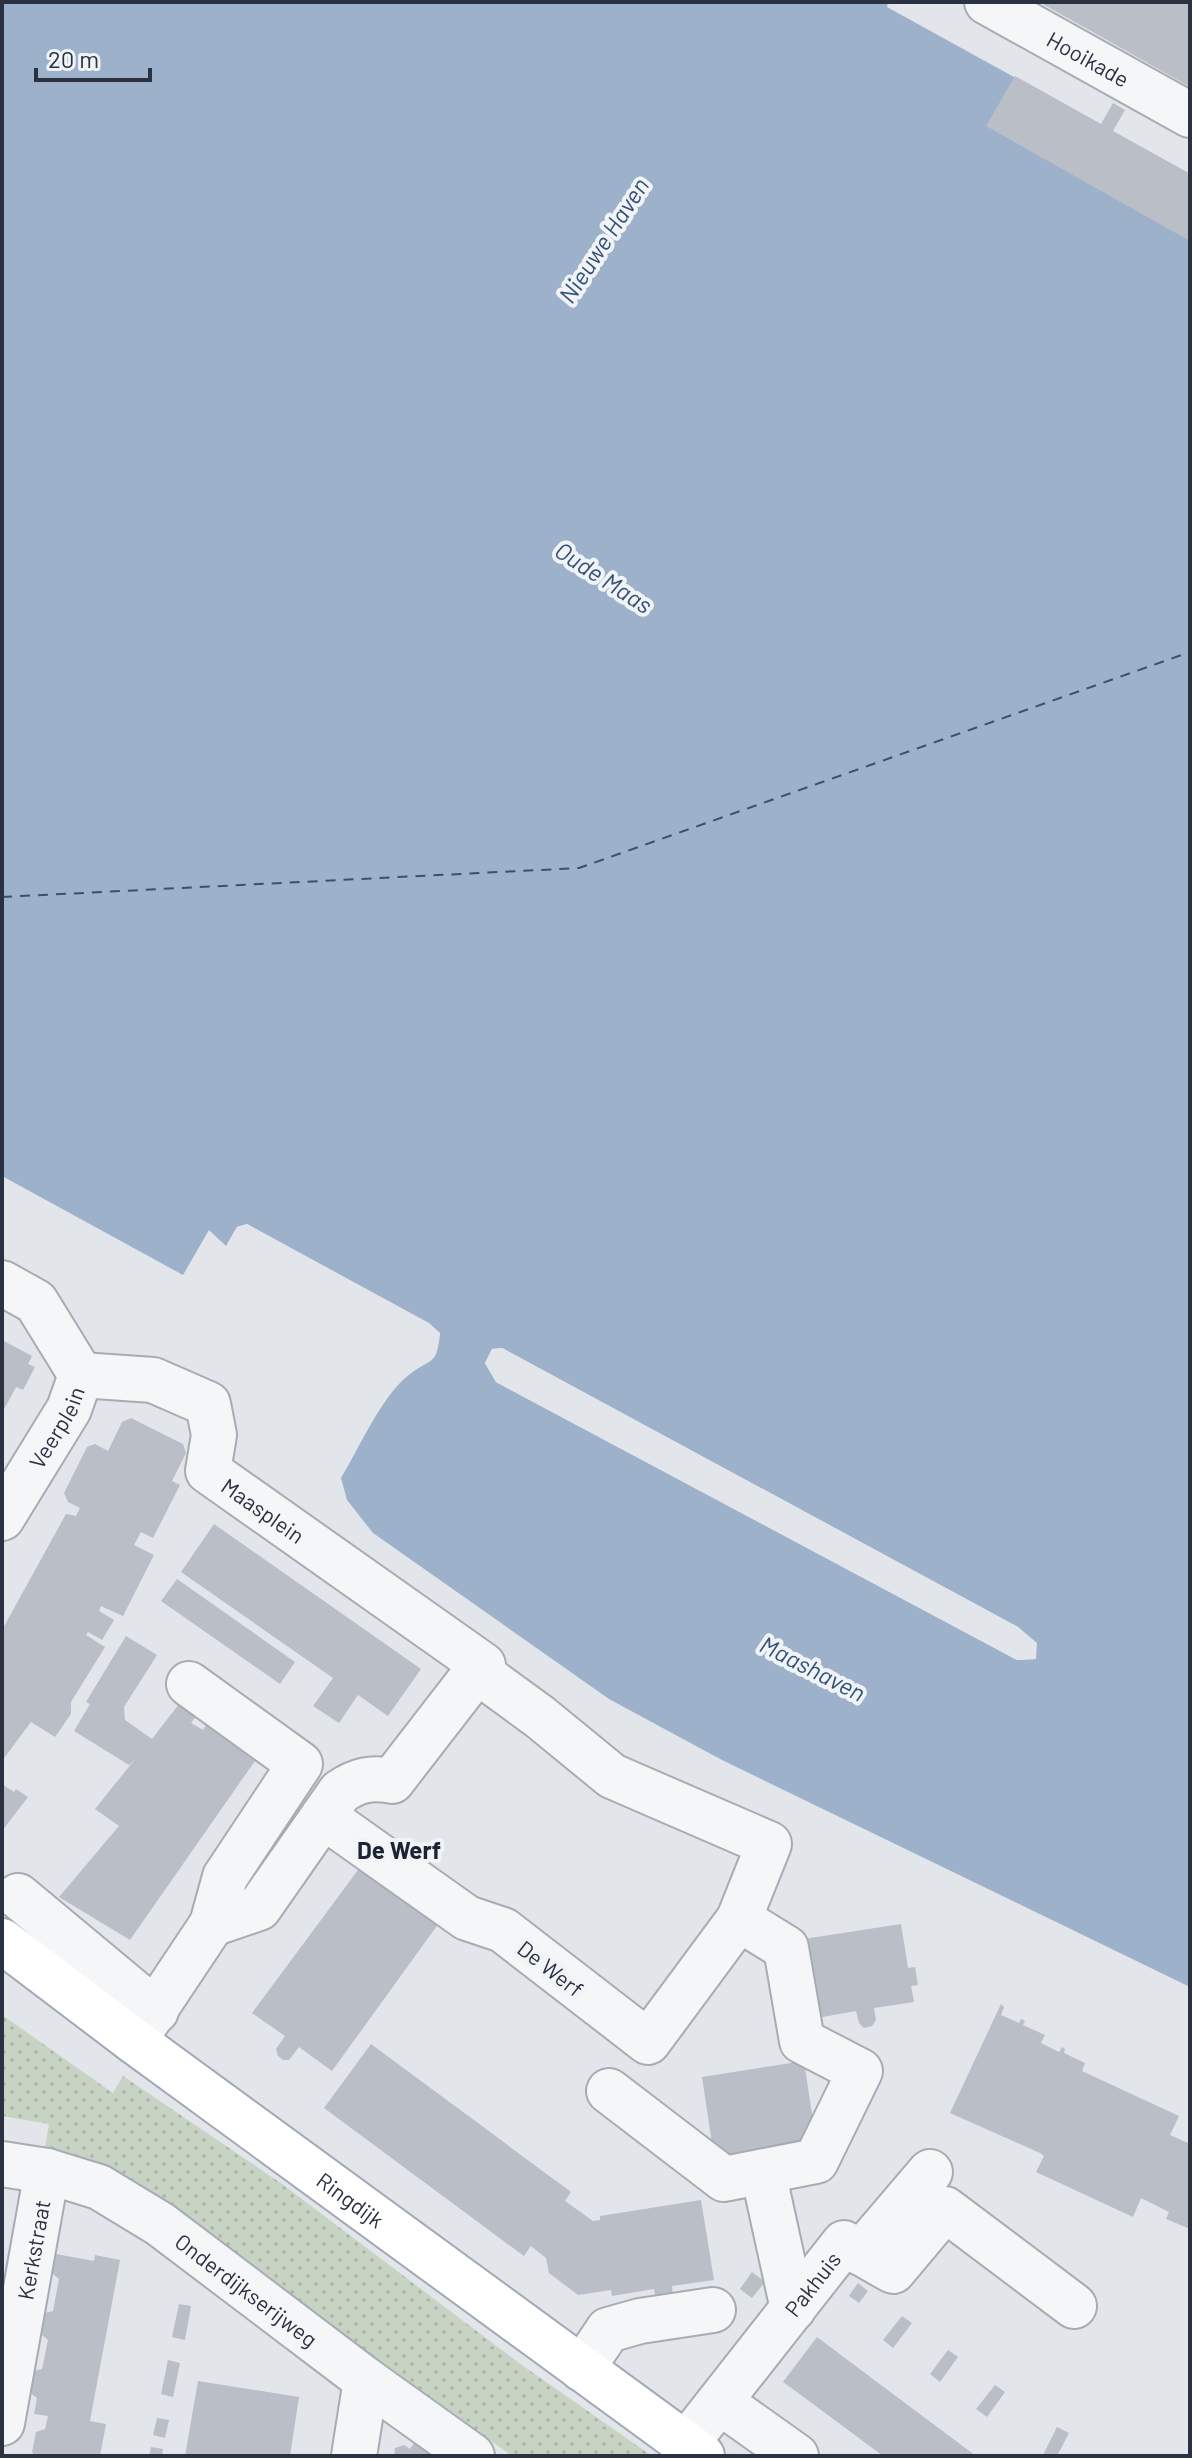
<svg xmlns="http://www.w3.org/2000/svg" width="1192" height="2458" font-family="Barlow,sans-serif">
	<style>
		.grass { fill: url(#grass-dots) }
		.water { fill: #9db2ca; fill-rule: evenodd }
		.pier { fill: #e2e5ea; fill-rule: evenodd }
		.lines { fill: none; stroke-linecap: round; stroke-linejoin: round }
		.ferry { stroke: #345176; stroke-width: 2; stroke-dasharray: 10 8; stroke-linecap: butt }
		.building { fill: #b9bec7 }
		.minor-casing { stroke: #a7acb4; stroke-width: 48 }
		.major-casing { stroke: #a1a9b6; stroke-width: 48 }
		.minor { stroke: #f4f6f8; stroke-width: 44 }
		.major { stroke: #fff; stroke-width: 44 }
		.labels { text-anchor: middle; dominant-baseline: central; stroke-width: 8; stroke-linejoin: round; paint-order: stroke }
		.street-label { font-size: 22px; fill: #2a3242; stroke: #f1f4f7 }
		.water-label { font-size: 24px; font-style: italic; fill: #345176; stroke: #f1f4f7 }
		.neighbourhood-label { font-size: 24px; font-weight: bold; fill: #1c2333; stroke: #f1f4f7 }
	</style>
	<defs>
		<pattern id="grass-dots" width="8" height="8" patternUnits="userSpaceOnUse" patternTransform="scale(2)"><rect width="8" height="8" fill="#c7d4c3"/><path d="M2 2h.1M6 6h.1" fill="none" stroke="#abb6a9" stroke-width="1.8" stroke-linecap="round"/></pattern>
	</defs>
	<rect width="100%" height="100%" fill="#e2e5ea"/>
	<path class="grass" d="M2,2015L113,2093L123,2076L282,2184L519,2363L652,2456H512L382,2362L43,2159L49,2124L2,2116Z"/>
	<path class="water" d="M2,2H888L887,7L1190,174V1987L722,1760L609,1699L373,1533L347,1500L341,1478C360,1447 381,1396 410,1374C431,1358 437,1366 440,1333L247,1224L237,1227L226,1246L209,1230L183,1275L2,1176ZM502,1348L1018,1627L1036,1644V1659L1017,1660L496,1382L485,1363L492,1349Z"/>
	<path class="pier" d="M247,1224L429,1323L440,1333L436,1354L432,1352L436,1335L427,1326L246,1228L240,1230L230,1248L226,1246L237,1227Z
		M502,1348L1018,1627L1037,1643L1036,1659L1017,1660L496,1382L485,1363L492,1349ZM501,1352L1016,1630L1032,1645V1655L1018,1656L499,1379L489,1362L494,1353Z"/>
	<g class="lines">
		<path class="ferry" d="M2,897L579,868L1190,652"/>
	</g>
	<path class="building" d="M1039,2H1190V87L1114,44Z
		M1015,76L1101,124L1113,103L1125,110L1113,131L1190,174V241L986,126Z
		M2,1340L32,1356L28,1364L35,1367L23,1390L16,1387L2,1413Z
		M131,1418L183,1444L186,1453L172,1481L180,1485L153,1538L141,1532L134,1545L154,1555L123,1616L101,1606L99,1611L114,1620L102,1640L88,1632L86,1635L105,1647L71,1702V1714L55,1737L31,1722L2,1761V1630L66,1514L76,1516L80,1508L68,1502L64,1493L87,1447L95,1444L108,1451L122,1422Z
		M214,1524L421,1669L388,1716L358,1695L339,1723L313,1706L333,1678L181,1572Z
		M177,1579L295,1662L280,1684L161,1601Z
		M126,1636L157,1655L124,1707L125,1720L152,1739L179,1704L196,1716L191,1723L203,1730L207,1723L257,1758L130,1940L59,1897L119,1826L95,1809L136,1758L129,1765L74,1731L90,1704L86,1702Z
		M2,1784L14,1792L16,1789L28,1797L2,1831Z
		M361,1866L439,1923L332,2071L299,2047L289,2060H283L278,2056L276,2049L285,2036L252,2013Z
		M901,1924L908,1968L915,1967L918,1985L911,1986L914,2002L874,2008L876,2020L872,2026L864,2028L859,2023L856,2011L817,2018L804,1939Z
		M1001,2004L1004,2007L1001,2015L1019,2023L1021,2019L1025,2021L1023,2025L1045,2035L1041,2043L1059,2052L1062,2047L1065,2049L1064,2053L1085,2063L1082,2071L1179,2116L1170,2135L1190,2144V2229L1166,2219L1169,2212L1141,2198L1133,2217L1036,2172L1044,2156L1040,2153L950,2113Z
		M371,2044L571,2192L565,2201L593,2221L600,2220V2216L701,2200L714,2280L672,2286L673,2298L656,2301L654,2289L612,2296L611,2290L578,2295L549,2273L546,2258L531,2246L524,2256L324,2108Z
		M804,2061L816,2141L759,2162L756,2150L714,2157L702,2077Z
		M56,2254L94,2261L95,2255L120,2260L90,2421L106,2424L100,2456H35L32,2452L36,2432L45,2429L48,2416L34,2414L37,2398L29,2392L33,2371L42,2369L48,2340L41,2334L45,2313L53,2311L59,2279L52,2273Z
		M752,2272L765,2282L752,2298L740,2289Z
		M858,2283L868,2291L859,2303L849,2296Z
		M179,2304L191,2306L185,2340L172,2337Z
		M902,2316L912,2323L893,2348L883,2340Z
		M817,2337L889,2391L976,2456H883L809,2401L783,2382Z
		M948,2350L958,2357L940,2382L930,2374Z
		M168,2360L180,2363L173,2397L161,2394Z
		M198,2381L299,2397L290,2456H185Z
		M995,2385L1005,2392L987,2417L976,2409Z
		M157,2418L169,2420L165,2438L153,2435Z
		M1057,2427L1069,2433L1057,2456H1045L1043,2455Z
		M415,2442L433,2456H394L395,2448L404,2445L410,2449Z
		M151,2447L163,2449L162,2456H149Z"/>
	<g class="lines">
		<defs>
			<g id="minor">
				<path id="s1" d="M987,2L1190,115"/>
				<path d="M2,1283L36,1302L81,1375"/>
				<path id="s2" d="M81,1375L153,1380L208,1404L214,1435L208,1471L483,1665"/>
				<path id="s3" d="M2,1518L69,1409L81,1375"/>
				<path d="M189,1684L300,1764L225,1877L212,1924"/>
				<path d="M18,1896L156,2011"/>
				<path d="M134,2041L212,1924L259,1908L340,1792C357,1780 371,1777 392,1781L477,1671L540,1717L612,1776L769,1844L739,1919L648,2042L503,1930L467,1918L323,1816"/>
				<path d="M609,2091L724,2179L816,2161L860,2071L802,2041L786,1948L739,1919"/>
				<path id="s4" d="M2,2164L47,2171L99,2187L160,2224L366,2380L472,2456"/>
				<path d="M763,2172L793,2309"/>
				<path d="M861,2253L930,2172"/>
				<path d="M582,2369L608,2330L640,2321L713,2310"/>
				<path d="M720,2402L796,2456"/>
				<path id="s5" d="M2,2423L47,2171"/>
				<path id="s6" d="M686,2444L844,2243L893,2271L945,2209L1074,2306"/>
				<path d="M354,2456L366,2380"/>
			</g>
			<g id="major">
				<path id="s7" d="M2,1941L134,2041L702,2456"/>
			</g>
		</defs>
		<use href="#minor" class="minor-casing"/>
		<use href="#major" class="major-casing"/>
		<use href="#minor" class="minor"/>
		<use href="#major" class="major"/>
	</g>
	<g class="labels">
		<g class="street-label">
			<text stroke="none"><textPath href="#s1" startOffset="116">Hooikade</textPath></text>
			<text stroke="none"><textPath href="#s3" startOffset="106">Veerplein</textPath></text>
			<text stroke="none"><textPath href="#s2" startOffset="268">Maasplein</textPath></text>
			<text transform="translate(551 1968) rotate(38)">De Werf</text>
			<text stroke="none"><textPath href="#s7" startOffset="434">Ringdijk</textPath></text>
			<text stroke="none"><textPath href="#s5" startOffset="176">Kerkstraat</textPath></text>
			<text stroke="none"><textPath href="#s6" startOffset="204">Pakhuis</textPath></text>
			<text stroke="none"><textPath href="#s4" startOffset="280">Onderdijkserijweg</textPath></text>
		</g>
		<g class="water-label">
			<text transform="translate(603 240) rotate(-57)">Nieuwe Haven</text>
			<text transform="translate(604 577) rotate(33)">Oude Maas</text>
			<text transform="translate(813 1668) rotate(27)">Maashaven</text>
		</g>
		<g class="neighbourhood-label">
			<text x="399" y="1849">De Werf</text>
		</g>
	</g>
	<rect width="1192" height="2458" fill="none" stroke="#2a3242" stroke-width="8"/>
	<path d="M36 68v12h114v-12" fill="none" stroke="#2a3242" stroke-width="4"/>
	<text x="48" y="68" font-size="24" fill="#2a3242" stroke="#f1f4f7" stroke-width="6" paint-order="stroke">20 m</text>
</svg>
